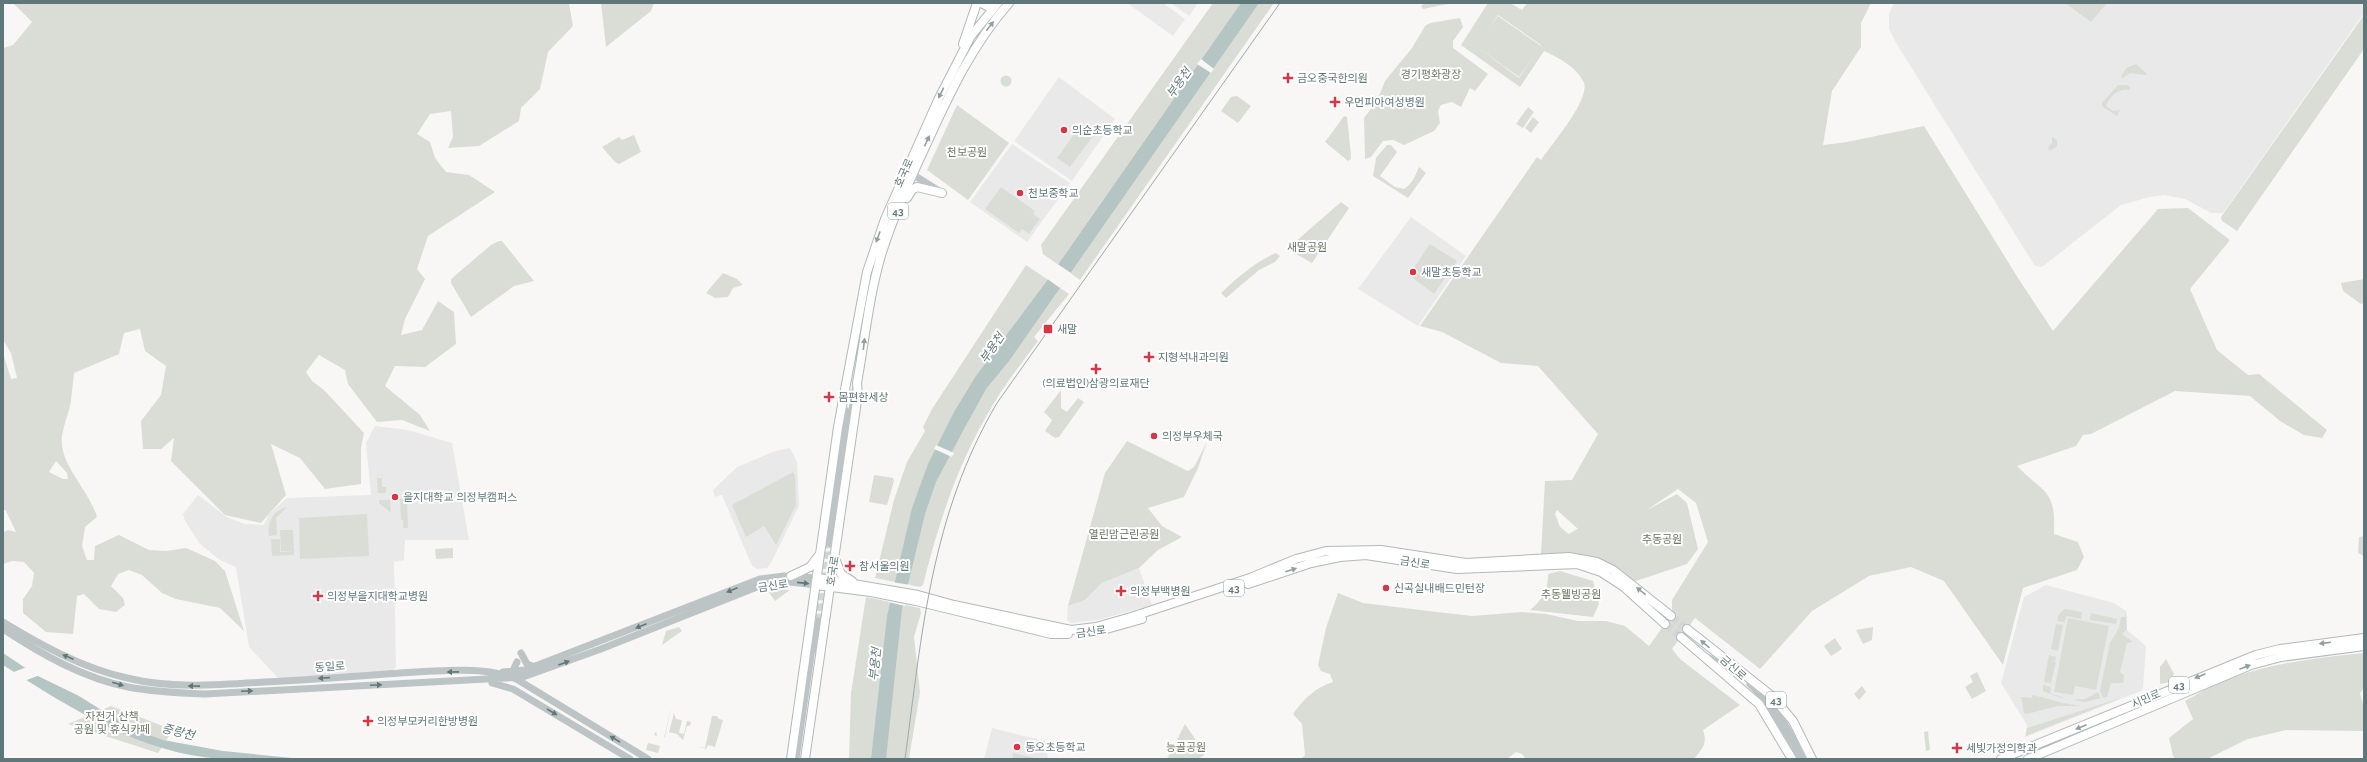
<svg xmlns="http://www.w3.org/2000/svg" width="2367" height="762" font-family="Raleway,'Noto Sans KR',sans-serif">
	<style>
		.built { fill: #e9e9e9 }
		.green { fill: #daddd5; fill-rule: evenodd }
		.water { fill: #b4c5c4 }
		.pier { fill: #f8f7f5 }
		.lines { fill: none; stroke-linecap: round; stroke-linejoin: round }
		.minor-tunnel { stroke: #d2d7d6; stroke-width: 7; stroke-dasharray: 7 3.5; stroke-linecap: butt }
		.major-tunnel { stroke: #d2d7d6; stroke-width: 8; stroke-dasharray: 8 4; stroke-linecap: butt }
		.major-casing { stroke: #b1b9ba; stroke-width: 10 }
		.minor { stroke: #bdc4c5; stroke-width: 7 }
		.major { stroke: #fff; stroke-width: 8 }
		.tram { stroke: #9da9aa; stroke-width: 1 }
		.oneway { fill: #90a0a1 }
		.oneway2 { fill: #607779 }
		.poi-dot { fill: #da3445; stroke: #fff; stroke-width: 1.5 }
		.labels { text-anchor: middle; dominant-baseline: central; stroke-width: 4; stroke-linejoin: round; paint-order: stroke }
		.shield { fill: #fff; stroke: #90a0a1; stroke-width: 1 }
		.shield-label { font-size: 10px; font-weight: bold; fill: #607779 }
		.park-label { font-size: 11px; fill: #6d7763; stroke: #fff }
		.poi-label { font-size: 11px; fill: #607779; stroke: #fff; text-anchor: start }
		.street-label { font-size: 11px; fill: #607779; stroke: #fff }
		.water-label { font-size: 12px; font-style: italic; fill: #5f7978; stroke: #fff }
	</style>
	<rect width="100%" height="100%" fill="#f8f7f5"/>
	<path class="built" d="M1127,3H1163L1185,19L1173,36Z
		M1171,3H1198L1189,16Z
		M1894,3H2363L2364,13L2223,213H2211L2185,199L2164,195L2150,197L2121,205L2042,267L2035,266L1898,46L1889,29V14Z
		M1059,77L1115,119L1072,181L1014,141Z
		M1012,144L1070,183L1027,242L970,202Z
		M1411,217L1466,256L1418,326L1358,289Z
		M375,426L408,430L452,443L469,540H405L404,560L394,562L396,667L389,673L279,679L249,647L236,567L220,560L200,544L185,521L183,514L198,495L227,517L244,524L264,525L269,514L287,498L371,495L366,443Z
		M790,448L797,462L799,506L771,563L767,568L757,569L752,566L722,495L715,497L713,490L737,467L775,451Z
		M1139,568L1152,605L1098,620L1071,623L1067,620L1068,606L1085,600L1102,583Z
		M2046,585L2114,603L2126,611L2127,630L2146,646L2143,688L2141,691L2025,737L2027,725L2001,683L2024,597Z
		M992,728L1045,741L1048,759H984Z"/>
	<path class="green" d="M13,3H569L573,26L548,52L540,89L521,108L519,121L479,146L448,148L453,137L451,111L430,114L417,134L430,142L435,158L446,172L469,175L495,192L428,236L417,269L425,279L405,319L401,335L422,330L438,301L454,312L456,344L425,367L395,366L385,386L420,415L430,431L402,420L377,422L348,384L345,370L319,355L306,372L312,381L324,390L364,433L361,448V484L325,489L300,458L271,444L286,495L261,523L225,515L171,461L174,438L161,449H143L141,421L161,395L166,366L145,351L140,329L124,333L119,354L74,373C73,382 72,392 71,401C69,415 60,431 62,446C65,469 90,493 97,517L85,527L82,546L87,560H94L95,546L119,535L149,550L166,551L186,548L215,561L225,571L244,631L220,608L176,599L162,593L142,575L129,570L118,574L111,586L123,598L125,605L116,612L99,609L84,594L77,596L73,634L46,632L23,613V599L32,586L34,573L24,562L12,561L3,564V532L8,530L16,532L6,511L3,509V353L11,379L17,378L11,353L3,340V48L13,45L32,22ZM56,461L67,473L68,479H63L49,472Z
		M601,3H654L651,11L606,47Z
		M1213,3H1274L1080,280L1043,254L1041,245Z
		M1424,3H1453L1423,9L1421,6Z
		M1488,3H1510L1522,10L1527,3H1871L1861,23V47L1832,91L1823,145L1847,142L1924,126L2018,278L2053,331L2158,209L2188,208L2230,240L2190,289L2217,350L2248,375L2259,374L2327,430L2322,438L2304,435L2280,421L2250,396L2175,391L2091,434L2083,435L2076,446L2017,466C2044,494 2056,488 2054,534L2078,542L2084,557L2077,570L2023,588L2003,665L1944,581L1911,567L1869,576L1812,611L1760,669L1695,618L1672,649L1680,659L1740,705L1703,730C1708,745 1702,748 1694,759H1526L1522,754L1516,752L1507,759H1301L1305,755L1302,724L1293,714C1304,699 1314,688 1333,682L1330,674L1321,671L1318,665L1326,628L1338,593L1363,603L1437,612L1473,616L1521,612L1546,614L1578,621H1606L1625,626L1649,646L1672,614V600L1708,542L1696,503L1678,489L1647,510L1677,494L1687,503L1698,549L1687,564L1633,582L1613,566L1567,554H1541L1545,481L1572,480L1598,434L1538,366L1501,363L1442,332L1420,326L1537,157L1541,160C1551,145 1590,100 1584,83C1577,67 1559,58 1544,51L1520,87L1461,45ZM1498,15L1541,45V46L1498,16L1490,27ZM1477,47L1519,77L1533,58L1519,78ZM1557,510L1578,529H1577L1569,534L1560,527L1555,514Z
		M2065,3H2107L2091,22Z
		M2364,15V49L2237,231L2222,221L2221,217Z
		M1460,18L1463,27L1453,41V48L1488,74L1475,91L1470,88L1461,107L1452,102L1441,105L1438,111L1440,123L1434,131L1404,145L1393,140L1383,141L1371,157L1365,159L1364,118L1377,101L1385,81L1412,48L1425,26L1430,23Z
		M2136,64L2147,74L2145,75L2130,73L2123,78L2121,77L2126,68Z
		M1000.5 81a5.5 5.5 0 1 1 11 0a5.5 5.5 0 1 1-11 0Z
		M2118,85H2127L2130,87L2129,90C2118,88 2110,96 2106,106L2113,111L2120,110L2117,116L2102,106V103Z
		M1237,96L1251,106L1238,123L1221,111L1231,97Z
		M957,105L1009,143L968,200L927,170Z
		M1528,107L1534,112L1523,128L1516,124Z
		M1344,116L1347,117L1351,155V159L1348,161L1325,142Z
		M1533,117L1539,122L1531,133L1525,128Z
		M1080,126L1093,136L1070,167L1057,158Z
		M634,135L641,152L619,164L615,162L602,147L619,137L622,140Z
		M2052,137L2057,140V146L2050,151L2048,148L2052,143Z
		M1387,145H1391L1397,152L1380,176L1395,187L1404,189C1413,183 1415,176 1419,167L1426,173L1408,198L1373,176L1376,158Z
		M1001,187L1035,211L1033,214L1040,219L1029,234L1022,229L1019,233L985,209Z
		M1341,202L1349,208L1312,263L1287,249Z
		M499,241H502L534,281L514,286L471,317L451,283V279L491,245Z
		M1430,244L1457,261L1434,294L1409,275Z
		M1276,253L1280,256L1275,262L1259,270L1226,298L1221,293C1238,277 1255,262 1276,253Z
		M1026,265L1069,294L1034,337L1038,341C1023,361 1007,382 994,403C959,460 939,521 923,585L920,587L875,578L894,500L907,462L925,431L923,427L932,409Z
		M723,273L737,279L743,285L733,288L728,297L715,298L706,293Z
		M2364,279V303L2361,304L2343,291L2341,283Z
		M1061,390V408L1067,412L1078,398L1084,402L1059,437L1055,438L1045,431L1052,420L1044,412Z
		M1127,441L1188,471L1194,467L1207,442L1198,468L1184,497L1148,508L1162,526L1182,537L1158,550L1139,568L1102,583L1085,600L1068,606L1105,473Z
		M793,472L795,475L796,505L776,545L764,526L746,537L732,505Z
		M874,475L893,478L894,481L887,505L869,502Z
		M377,478H382V487H386V493H378Z
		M400,499H407L408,528H403V520H401Z
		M379,500H390L391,513L379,503Z
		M287,507L276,518L277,535L269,536C267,523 272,511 287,507Z
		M367,514L369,556L300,559L299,518Z
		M280,530H293L294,551H281Z
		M2364,536V556L2358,553L2359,537Z
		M271,539H280V552L294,551V555L272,556Z
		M453,548V558L436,559L435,549Z
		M1560,571L1593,581L1599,604L1593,617L1530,610C1543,599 1548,590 1548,574Z
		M779,589L790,590L775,601L768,591Z
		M866,597L920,608L921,613L914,637L920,692L909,759H849L851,693Z
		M2065,609L2082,612L2081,619L2067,616L2064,622L2057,621L2059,614Z
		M2126,611L2127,630L2122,634L2133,642L2127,643L2120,672L2124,675L2123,683H2111L2107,697L2103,698L2100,691L2110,643L2119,628L2121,617H2125Z
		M2091,613L2117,619L2116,624L2090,620Z
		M2068,618L2109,626L2096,690L2075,686L2073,695L2054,692Z
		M2056,624L2063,625L2058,651L2051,649Z
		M679,627L682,631L662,645L666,631Z
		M1873,627L1872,640L1863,644L1856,630Z
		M1835,638L1842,649L1831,656L1824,646Z
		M2364,653V688L2360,693L2364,708V731L2286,730L2248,739L2207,759H2176L2173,756L2169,738L2193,719L2185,701C2198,694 2210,686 2223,681C2268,663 2317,658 2364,653Z
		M2049,655L2056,657L2055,661H2051L2056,662L2051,683L2044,682Z
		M2166,659L2174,674L2170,682L2160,684V667Z
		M1977,672L1986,691L1972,699L1965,687L1973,682L1970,676Z
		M2043,685L2051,687L2050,693L2062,697L2064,699L2043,691Z
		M1862,686L1866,692L1859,700L1854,694Z
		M2098,692L2101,698L2085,702L2073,700L2085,699Z
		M2032,695C2048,698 2063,704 2080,706H2058L2027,714L2024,713L2021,697L2032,698Z
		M2121,698L2026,736L2027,728Z
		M111,706L173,730L158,753L68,724Z
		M671,707L665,737L664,738L654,735L656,731L657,736L664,738Z
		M674,713L676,719L682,720L679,733L684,734L687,721L691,722L690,726H687L683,740L677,734L669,732Z
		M712,716H717L719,719L723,720L715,747L708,745L706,749L697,746L705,748Z
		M1185,724L1204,752V755L1198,759H1167Z
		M1928,731L1930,750L1926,751L1924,732Z
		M648,743L660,746L658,753L646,750Z
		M1013,753L1039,759H1012Z"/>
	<path class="water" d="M1241,3H1259L1009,361L986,389L964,429L936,482L925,514L902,609L886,759H871L887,616L912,508L928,464L954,412L976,376L1046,282Z
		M3,653L36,675L79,696L130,728L163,740L223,751L302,759C275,759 249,761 222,759C141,754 70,708 3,665Z"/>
	<path class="pier" d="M1201,59L1214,69L1211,73L1197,64Z
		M1056,263L1071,273L1060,288L1046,278Z
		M936,445L954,453L952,457L934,449Z
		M892,582L911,585L905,606L888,602Z
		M27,667L40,675L24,681L11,673Z"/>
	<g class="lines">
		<path class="minor-tunnel" d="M816,621L826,543
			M821,621L831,544"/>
		<path class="major-tunnel" d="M1671,616L1687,629
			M1665,624L1681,637"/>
		<defs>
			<path id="major" d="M981,3L989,7L996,3
				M963,44L977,3
				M907,198L912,190L917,187L942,193
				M836,561L841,574L852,581
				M791,576L810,567L820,554
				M818,578L918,595L954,605L1071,630L1096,627L1131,617L1250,578L1296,559L1326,551L1381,550L1466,563L1569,557L1597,562L1613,570L1671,616
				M1248,584L1311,563L1340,557L1366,555L1457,569L1577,564L1601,572L1624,587L1665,624
				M816,585L871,592L916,601L1051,634H1068
				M1687,629L1773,697L1793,721L1812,759
				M1092,633L1142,619
				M1681,637L1759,704L1792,759
				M791,759L838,427L867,272L885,219L939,98L971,36L998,3
				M805,759L858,394L857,383C865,339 869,295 882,252C894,215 910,179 927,143C950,93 972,45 1009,3
				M2001,759L2256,655L2280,649L2364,638
				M2028,759L2251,665L2281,657L2364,646"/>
		</defs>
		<use href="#major" class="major-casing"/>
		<path class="minor" d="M909,172L939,191
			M826,543L845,410
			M831,544L856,384
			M3,622C41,645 82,668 127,678C172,689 219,685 265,682C306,680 346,677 386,674C421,672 488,664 518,680L648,759
			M3,629C41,654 83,678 128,687C154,692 179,693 205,694L523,677L601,649L762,585L790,582L816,585
			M817,650L821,621
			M521,653L527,664L535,667
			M1709,658L1726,668L1738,682
			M503,672L525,670L760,579L784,576L818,578
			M511,675L517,662
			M492,683L513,689L630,759
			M1750,684L1776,710L1805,759
			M1755,696L1773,713L1800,759
			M796,759L816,621"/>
		<use href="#major" class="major"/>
		<path class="tram" d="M905,759C922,633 931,515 997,403L1280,3"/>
	</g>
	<defs><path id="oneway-solid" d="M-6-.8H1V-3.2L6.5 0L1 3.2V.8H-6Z"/></defs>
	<g class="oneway">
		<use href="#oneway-solid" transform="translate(990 26) rotate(-52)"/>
		<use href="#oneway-solid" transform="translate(941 93) rotate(116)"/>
		<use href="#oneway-solid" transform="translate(927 141) rotate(-65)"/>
		<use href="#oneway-solid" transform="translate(878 237) rotate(110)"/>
		<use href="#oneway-solid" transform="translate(864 344) rotate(-83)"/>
		<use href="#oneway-solid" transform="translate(1291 570) rotate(-18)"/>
		<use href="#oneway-solid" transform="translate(1641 591) rotate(-142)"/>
		<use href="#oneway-solid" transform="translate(2325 643) rotate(173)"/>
		<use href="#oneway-solid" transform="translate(1705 644) rotate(-140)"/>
		<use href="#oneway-solid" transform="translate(2245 667) rotate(-21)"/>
		<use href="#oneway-solid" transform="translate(2200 676) rotate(157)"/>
		<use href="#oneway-solid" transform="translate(2081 727) rotate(157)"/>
	</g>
	<g class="oneway2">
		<use href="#oneway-solid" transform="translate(803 583) rotate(6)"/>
		<use href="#oneway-solid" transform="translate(732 590) rotate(158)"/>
		<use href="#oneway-solid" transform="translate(641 626) rotate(158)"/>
		<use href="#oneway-solid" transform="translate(68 657) rotate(-157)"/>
		<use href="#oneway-solid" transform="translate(564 663) rotate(-20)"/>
		<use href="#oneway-solid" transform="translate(453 672) rotate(179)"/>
		<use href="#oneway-solid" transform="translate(324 678) rotate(176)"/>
		<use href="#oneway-solid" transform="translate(118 684) rotate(17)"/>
		<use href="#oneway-solid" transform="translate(376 685) rotate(-2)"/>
		<use href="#oneway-solid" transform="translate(194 686) rotate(-179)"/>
		<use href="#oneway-solid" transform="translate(247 691) rotate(-3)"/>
		<use href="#oneway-solid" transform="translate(552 712) rotate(31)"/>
		<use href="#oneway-solid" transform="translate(615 739) rotate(-149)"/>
	</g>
	<g class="poi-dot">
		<path d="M1286 72h4v4h4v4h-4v4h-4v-4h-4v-4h4z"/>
		<path d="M1333 96h4v4h4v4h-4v4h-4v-4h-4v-4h4z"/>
		<circle cx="1064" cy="130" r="4"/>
		<circle cx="1020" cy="193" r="4"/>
		<circle cx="1413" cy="272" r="4"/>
		<rect x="1043" y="324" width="10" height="10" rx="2"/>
		<path d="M1147 351h4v4h4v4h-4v4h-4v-4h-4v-4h4z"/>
		<path d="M1094 363h4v4h4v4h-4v4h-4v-4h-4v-4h4z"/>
		<path d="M827 391h4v4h4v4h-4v4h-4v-4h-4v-4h4z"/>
		<circle cx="1154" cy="436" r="4"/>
		<circle cx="395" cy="497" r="4"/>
		<path d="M848 560h4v4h4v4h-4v4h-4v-4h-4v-4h4z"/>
		<circle cx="1386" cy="588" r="4"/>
		<path d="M1119 585h4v4h4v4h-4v4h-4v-4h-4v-4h4z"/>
		<path d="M316 590h4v4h4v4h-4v4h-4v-4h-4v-4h4z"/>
		<path d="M366 715h4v4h4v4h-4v4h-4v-4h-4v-4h4z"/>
		<circle cx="1017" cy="747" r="4"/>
		<path d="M1955 742h4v4h4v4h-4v4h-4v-4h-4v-4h4z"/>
	</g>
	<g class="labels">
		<g class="shield">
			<rect x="888" y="203" width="20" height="16" rx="3"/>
			<rect x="1224" y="580" width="20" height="16" rx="3"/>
			<rect x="2169" y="677" width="20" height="16" rx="3"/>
			<rect x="1766" y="692" width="20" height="16" rx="3"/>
		</g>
		<g class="shield-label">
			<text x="898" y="211">43</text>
			<text x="1234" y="588">43</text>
			<text x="2179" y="685">43</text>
			<text x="1776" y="700">43</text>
		</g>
		<g class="park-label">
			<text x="1431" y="74">경기평화광장</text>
			<text x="967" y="152">천보공원</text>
			<text x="1307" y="247">새말공원</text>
			<text x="1124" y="534">열린맘근린공원</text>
			<text x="1662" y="539">추동공원</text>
			<text x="1571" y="594">추동웰빙공원</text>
			<text x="112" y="716">자전거 산책<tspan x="112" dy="13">공원 및 휴식카페</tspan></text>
			<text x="1186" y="747">능골공원</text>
		</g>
		<g class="poi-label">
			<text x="1297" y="78">금오중국한의원</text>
			<text x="1344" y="102">우먼피아여성병원</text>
			<text x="1072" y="130">의순초등학교</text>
			<text x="1028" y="193">천보중학교</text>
			<text x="1421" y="272">새말초등학교</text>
			<text x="1057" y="329">새말</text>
			<text x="1158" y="357">지형석내과의원</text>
			<text x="1096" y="383" text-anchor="middle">(의료법인)삼광의료재단</text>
			<text x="838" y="397">몸편한세상</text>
			<text x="1162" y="436">의정부우체국</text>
			<text x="403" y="497">을지대학교 의정부캠퍼스</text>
			<text x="859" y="566">참서울의원</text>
			<text x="1394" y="588">신곡실내배드민턴장</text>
			<text x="1130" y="591">의정부백병원</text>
			<text x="327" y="596">의정부을지대학교병원</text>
			<text x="377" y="721">의정부모커리한방병원</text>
			<text x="1025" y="747">동오초등학교</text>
			<text x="1966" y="748">세빛가정의학과</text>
		</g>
		<g class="street-label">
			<text transform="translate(904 173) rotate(-66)">호국로</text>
			<text transform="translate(1415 563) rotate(9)">금신로</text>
			<text transform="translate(833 571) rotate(-81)">호국로</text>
			<text transform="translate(773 586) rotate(-9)">금신로</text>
			<text transform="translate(1091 632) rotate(-8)">금신로</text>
			<text transform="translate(330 667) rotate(-4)">동일로</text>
			<text transform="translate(1733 668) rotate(42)">금신로</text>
			<text transform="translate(2146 699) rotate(-23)">시민로</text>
		</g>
		<g class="water-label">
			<text transform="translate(1179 83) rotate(-55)">부용천</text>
			<text transform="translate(992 348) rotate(-56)">부용천</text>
			<text transform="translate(875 664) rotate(-84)">부용천</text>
			<text transform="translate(178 732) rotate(14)">중랑천</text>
		</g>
	</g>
	<rect width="2367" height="762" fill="none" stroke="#607779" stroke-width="8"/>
</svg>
